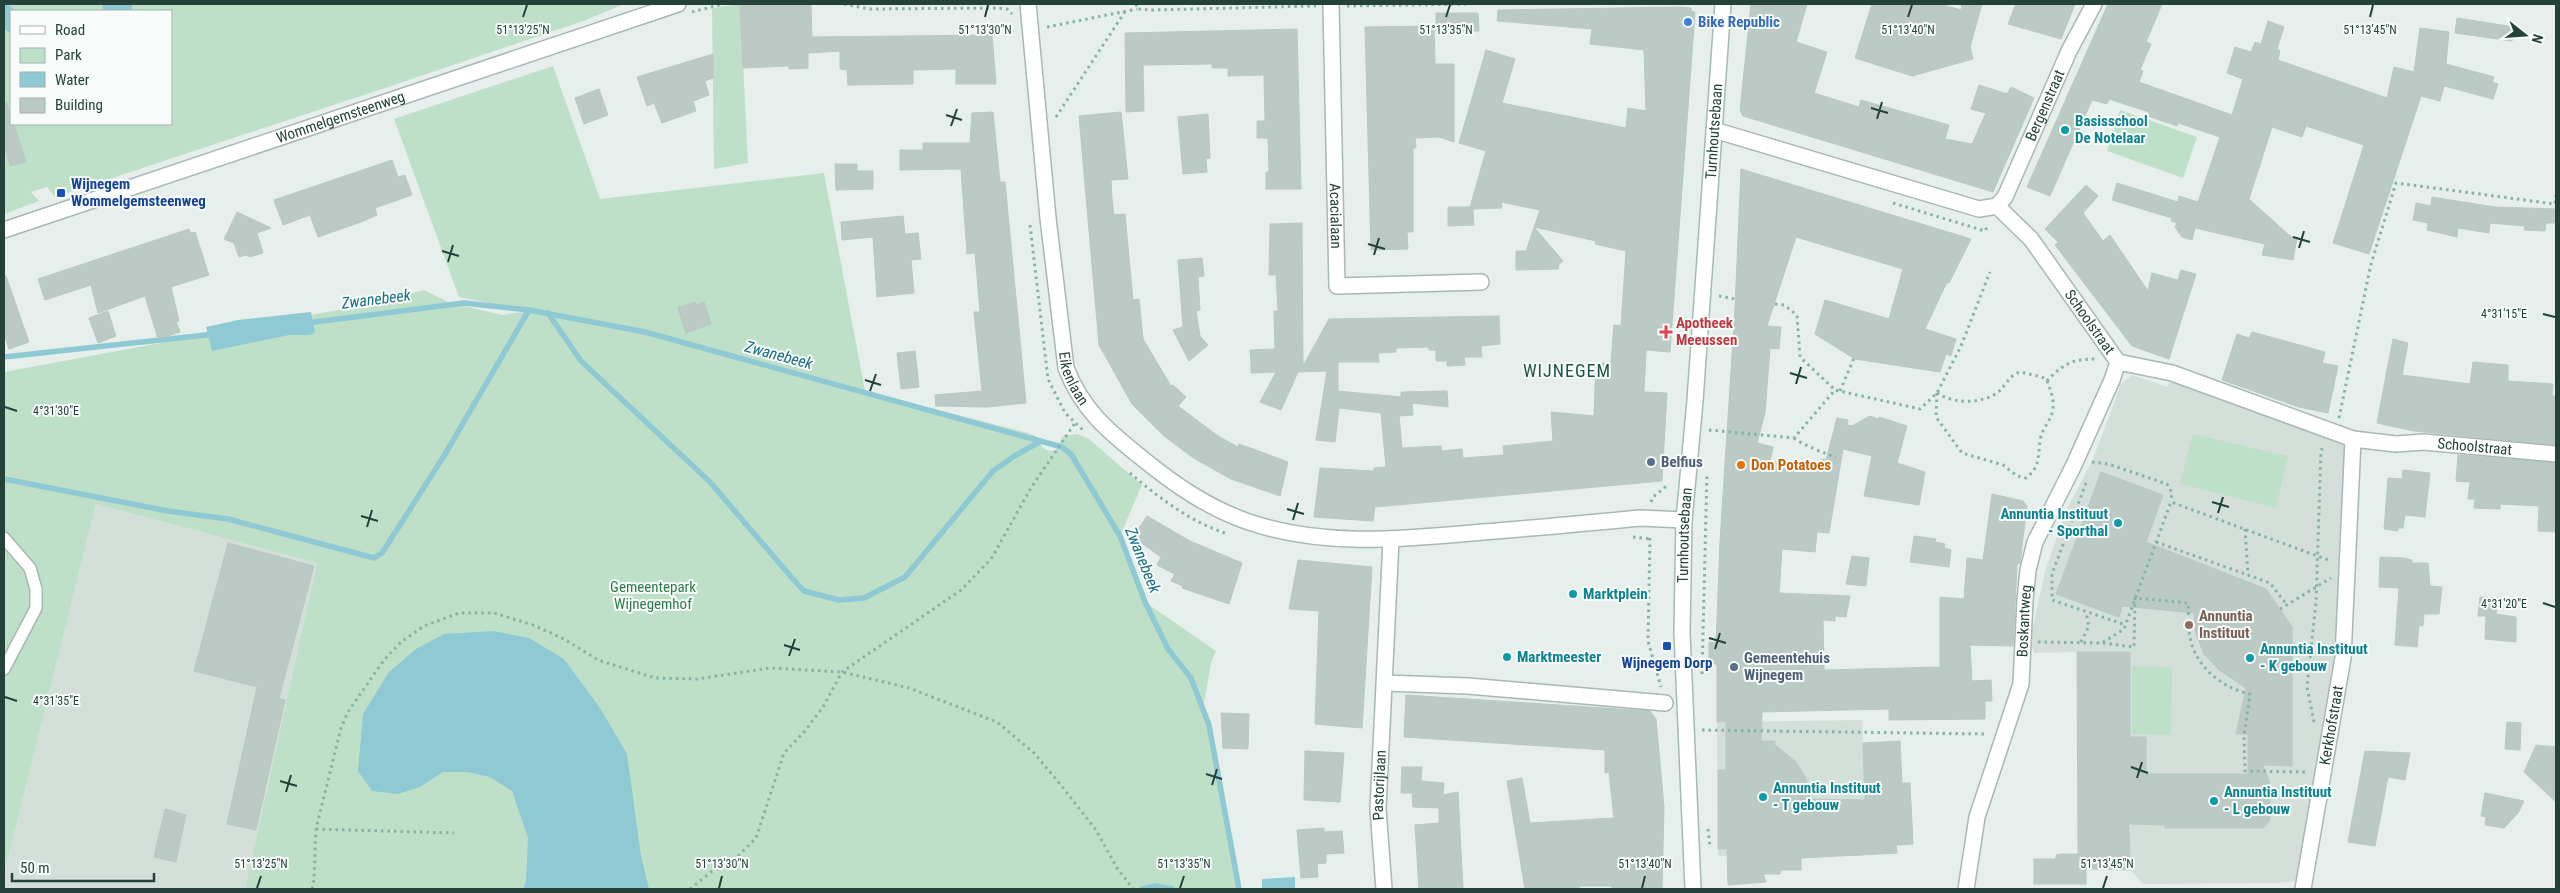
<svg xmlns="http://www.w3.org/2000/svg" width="2560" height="893" font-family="'Roboto Condensed',sans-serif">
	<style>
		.built { fill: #d4dfda }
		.green { fill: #bfe0c8 }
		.water { fill: #8ec9d4 }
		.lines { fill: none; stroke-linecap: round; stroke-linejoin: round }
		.stream { stroke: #8ec9d4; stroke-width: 5.5 }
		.building { fill: #bbcac4; stroke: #b8c9c2 }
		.service-casing { stroke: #a8b8b2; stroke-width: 14 }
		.minor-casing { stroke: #a8b8b2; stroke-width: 18 }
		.tertiary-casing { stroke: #a8b8b2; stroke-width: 18 }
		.secondary-casing { stroke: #a4bbb3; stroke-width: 18 }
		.path { stroke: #86b3a5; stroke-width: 3; stroke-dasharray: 2.5 4; stroke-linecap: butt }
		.service { stroke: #fff; stroke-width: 11 }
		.minor { stroke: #fff; stroke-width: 15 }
		.tertiary { stroke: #fff; stroke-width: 15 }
		.secondary { stroke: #fff; stroke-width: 15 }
		.ticks { fill: none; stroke: #24423a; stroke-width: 2 }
		.shop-dot { fill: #3f7fe0; stroke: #f7fbf9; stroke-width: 2 }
		.culture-dot { fill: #0f9aa8; stroke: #f7fbf9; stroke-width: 2 }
		.transit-dot { fill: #1a4fb4; stroke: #f7fbf9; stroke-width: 2 }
		.health-dot { fill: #e0444e; stroke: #f7fbf9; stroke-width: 2 }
		.service-dot { fill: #5c6f8a; stroke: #f7fbf9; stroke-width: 2 }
		.food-dot { fill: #e8710a; stroke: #f7fbf9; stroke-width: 2 }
		.education-dot { fill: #8d6e63; stroke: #f7fbf9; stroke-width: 2 }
		.labels { text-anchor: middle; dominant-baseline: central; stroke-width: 4; stroke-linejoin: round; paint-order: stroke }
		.shop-label { font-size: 15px; font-weight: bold; fill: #366cbe; stroke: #f7fbf9; text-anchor: start }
		.street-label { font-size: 15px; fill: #24423a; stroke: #f7fbf9 }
		.culture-label { font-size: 15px; font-weight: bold; fill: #0d838f; stroke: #f7fbf9; text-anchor: start }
		.transit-label { font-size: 15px; font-weight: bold; fill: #164399; stroke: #f7fbf9; text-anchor: start }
		.health-label { font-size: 15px; font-weight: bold; fill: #be3a42; stroke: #f7fbf9; text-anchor: start }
		.service-label { font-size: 15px; font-weight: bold; fill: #4e5e75; stroke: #f7fbf9; text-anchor: start }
		.food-label { font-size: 15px; font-weight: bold; fill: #c56008; stroke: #f7fbf9; text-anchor: start }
		.park-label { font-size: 15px; fill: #2d7a4b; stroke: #f7fbf9 }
		.education-label { font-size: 15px; font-weight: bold; fill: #785e54; stroke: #f7fbf9; text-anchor: start }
		.water-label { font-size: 16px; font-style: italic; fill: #1c6f80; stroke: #f7fbf9 }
		.quarter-label { font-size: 18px; letter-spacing: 1px; fill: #1f5548; stroke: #f7fbf9 }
		.ticks-label { font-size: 12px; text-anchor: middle; fill: #24423a; stroke: #f7fbf9; stroke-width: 4; stroke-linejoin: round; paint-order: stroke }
	</style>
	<rect width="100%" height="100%" fill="#e6efeb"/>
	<path class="built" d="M2172,373L2353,439L2346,610L2305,880L2277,883L2143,884L2130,870V737L2077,652L2034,653L2030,641L2045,571L2067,509L2093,459L2121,384L2132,375L2168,387Z
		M96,504L317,563L245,889H4V874Z
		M1862,720L1867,845L1863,856H1718L1717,722Z"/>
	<path class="green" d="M8,4H102L103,11H16Z
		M131,4H624L586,20L385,88L55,197L47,187L31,192L39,201L4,214V23L11,34V124H171V11H129Z
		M740,4L748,163L714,169L712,8Z
		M553,66L600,199L824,173L865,391L1028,433L1037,437C1041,447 1043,451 1055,451L1063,436L1077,434L1089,439L1142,485L1120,536L1145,602L1216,651L1211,663L1203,709L1209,725L1239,889H245L317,563L96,504L4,874V372L370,304L424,290L448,302L502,315L529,311L459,297L394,119Z
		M2120,110L2197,137L2183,178L2107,151Z
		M2193,434L2288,456L2276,508L2180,484Z
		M2132,666L2172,667L2171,735L2132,734Z"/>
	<path class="water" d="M4,4H8L16,11H11V34L4,28Z
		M102,4H132V11H103Z
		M311,312L315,332L310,335H289L212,351L206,327L238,320Z
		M493,631L529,638L564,659L600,708L627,754L641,856L649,889H523L526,881L528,838L512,791L490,777L467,772H443L420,787L398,794L372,791L358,771L363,714L389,672L416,649L444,634Z
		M1295,877V889H1262V879Z"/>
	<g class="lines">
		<path class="stream" d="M548,313L581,361L710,482L792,578L804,591L839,600L864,598L905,577L993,471L1016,455L1041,441
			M307,323L464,303L529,310L645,332L1062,447L1071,454L1120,536L1145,602L1168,649L1191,678L1209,725L1239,889
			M4,357L215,334
			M4,479L168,511L228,519L374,558L382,553L444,456L529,310
			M1142,889L1155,886L1172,889"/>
	</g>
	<path class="building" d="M740,4H811L812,37L992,35L996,84H956V69L913,70V84L848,85L847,70L840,69V51L808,53V68L789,69V66L743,68Z
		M1751,4H1807L1796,42L1827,52L1814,93L1859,107L1861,100L1949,125L1945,139L1972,144L1986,113L1971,109L1979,85L2007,94L2011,87L2034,98L1993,192L1743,116L1740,110Z
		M1872,4H1940L1961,10L1962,4H1982L1970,47L1973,59L1912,76L1855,58Z
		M2016,4H2075L2061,39L2008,24Z
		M2108,4H2162L2146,42L2151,44L2140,70L2143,71L2139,82L2232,115L2243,79L2227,73L2235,47L2251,52L2255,42L2261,44L2268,21L2284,27L2277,49L2280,51L2278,60L2387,98L2394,67L2414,72L2420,28L2449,32L2446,64L2494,77L2492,82L2498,84L2493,99L2444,86L2440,101L2421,96L2369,254L2333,243L2364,145L2306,126L2302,137L2272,127L2249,199L2290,236L2297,238L2293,260L2262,255L2265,244L2195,228L2192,240L2182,237L2175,227L2177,223L2171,221L2172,218L2112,200L2117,183L2178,202L2179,196L2198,202L2220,137L2178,123L2177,126L2148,116L2149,112L2109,99L2107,104L2092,100L2050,196L2027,187Z
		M1678,7L1691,8V11L1695,12L1670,352L1646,350L1644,392L1667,393L1662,481L1375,507L1373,521L1314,517L1320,468L1374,471V468L1386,467L1381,413L1339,408L1335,442L1316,440L1327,371L1298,372L1281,410L1260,402L1276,372L1251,373V363L1250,350L1275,349L1274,311H1278L1276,275H1269L1270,224L1302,223L1303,366L1329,319L1499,316L1500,344L1481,346L1482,357H1464L1465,365L1447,366V361H1436V350H1429V347L1396,348V352L1378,353L1379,362H1338V391L1401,397V392L1447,391L1448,407L1412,403L1413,415L1399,416L1402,448L1441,446L1442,451L1462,449L1463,458L1504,455L1503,446L1553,441L1551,412L1594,416L1596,363H1611L1614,325L1621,326L1626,251L1595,244L1596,241L1534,227L1563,261L1559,264L1558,269L1516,270V251H1526L1540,210L1501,202L1502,208L1473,209L1474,225L1448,226V207H1470L1486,151L1459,143L1486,50L1515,59L1502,103L1626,128L1628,108L1646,111L1644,50L1590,44L1592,29L1497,21L1498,10Z
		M1436,13H1478L1479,31H1436Z
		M2457,18L2514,27L2512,41L2455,33Z
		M1434,26L1435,64H1454V142L1439,137L1415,138L1416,148H1413V232H1407L1408,249L1371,250L1365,27Z
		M1297,29L1301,189H1266V172H1269L1268,138H1257V121H1265L1264,75L1228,76V68H1212V64L1143,65L1144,111L1126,112L1125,33Z
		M713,54V78L705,81L709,95L693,101L696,111L662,123L654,103L647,106L637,77Z
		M599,89L608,115L584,124L575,98Z
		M4,103H7L11,124H14L26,162L10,166L4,145Z
		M993,112L1000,182H1005L1026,403L987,407L936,406L935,395L982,391L974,312H980L975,253L967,254L961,169L900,170V150H923V143H970L972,113Z
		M1121,112L1128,179L1111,180L1112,199L1114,215L1125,214L1133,300L1139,299L1143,339L1171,386L1173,385L1186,397L1178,406L1218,436L1238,447L1239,444L1256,450L1288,462L1280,496L1231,479L1195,459L1164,436L1132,404L1099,345L1079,116Z
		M1208,114L1210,158L1206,159L1207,172L1183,174L1178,117Z
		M392,160L398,177L405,175L412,195L375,208L377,215L361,222L318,237L310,215L283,225L274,200Z
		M835,164H857V171H873V189L836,190Z
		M1741,169L1971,239L1949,283L1947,282L1925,329L1956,339L1951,356L1946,354L1940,372L1855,359L1815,334L1825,300L1889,319L1903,269L1796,237L1767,326L1781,327L1779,349L1770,348L1765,413L1757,443L1773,447L1770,461L1820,470L1822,459L1826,460L1837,418L1848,420L1847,425L1852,426L1870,416L1879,419V417L1907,426L1897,463L1925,472L1919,505L1864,496L1872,456L1843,449L1829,533L1817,532L1815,552L1782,549L1779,593L1850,596L1846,617L1835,616V621L1823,620L1824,670L1940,667V597L1964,599L1967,558L1983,560L1992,494L2023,501L2027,506L2020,563L2017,565L2013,646L1970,645L1972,681L1991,680L1992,701H1985V719L1889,720V709L1762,712L1761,741H1775V745L1796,762L1806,778L1810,799L1865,800L1863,743L1900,741L1902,783H1910L1913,844L1896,845L1897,853L1801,858V870H1781L1780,874H1763L1766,882L1728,885L1727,849H1718V770H1726V721L1717,722V664H1709V642L1716,643L1720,542L1735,308Z
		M2086,185L2098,196L2083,213L2103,241L2110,235L2148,291L2152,273L2178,280L2181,270L2196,274L2169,359L2132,346L2055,245L2058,242L2045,229Z
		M2432,197L2495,207L2556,209V223H2546L2545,231L2524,230L2525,226L2490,223L2489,233L2458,228L2457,237L2427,230L2428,223L2413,220L2416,203L2431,206Z
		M237,212L271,228L257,233L263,253L250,257L246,255L239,257L234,243L224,239Z
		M903,216L905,234L918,233L921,259L911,260L914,293L877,297L873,237L842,240L841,222Z
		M189,229L190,233L195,232L209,275L171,287L179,321L176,322L180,332L158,339L145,296L98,313L91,285L45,300L38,279Z
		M1202,258L1204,276L1198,277L1200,310L1196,311L1200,336L1208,345L1189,361L1173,330L1183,327L1178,260Z
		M4,276H6L29,342L9,349L4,334Z
		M695,302L696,305L704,302L711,324L686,333L678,308Z
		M108,311L116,336L98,343L89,318Z
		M2252,332L2325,352L2322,363L2338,366L2328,413L2299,407L2222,380L2237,334L2249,338Z
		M2393,339L2408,343L2402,375L2470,384L2473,362L2508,365V381L2553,384L2552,396H2556V445L2414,431L2377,423Z
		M915,351L919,387L901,389L897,353Z
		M2458,455L2556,463V532L2538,531L2539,506L2500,504V509L2474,508L2475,499H2468L2470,482L2456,481Z
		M2403,470L2430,473L2425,517L2405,515L2403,528H2398V531L2384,529L2388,478L2402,479Z
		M2101,472L2163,495L2146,542L2266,589L2292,627V766L2263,765L2270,784V820L2263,828H2165V825L2129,824L2130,870L2086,869V884H2034V859H2056V855L2061,854H2078L2077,652H2130V737H2146V774H2248V734H2236L2246,688L2219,670L2204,654L2196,634L2194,613L2122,606L2119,617L2056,594Z
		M1147,516L1190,541L1242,563L1229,604L1182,588L1183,586L1171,581L1175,574L1157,565L1161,557L1133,537Z
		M1914,536L1936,539L1935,542L1945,544L1944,548L1951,550L1949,567L1910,562Z
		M228,543L314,566L279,698L285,700L256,830L227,824L257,687L194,671Z
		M1852,556L1869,558L1866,586L1846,584Z
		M2380,557L2404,558L2412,560V563H2428L2430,586L2442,587L2439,614H2424L2423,626L2419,625L2417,647L2395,645L2399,588L2379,587Z
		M1298,560L1372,567L1362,728L1315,724L1319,611L1289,609Z
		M2480,597L2498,598L2496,614L2516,617V642L2485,639L2486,616H2478Z
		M1406,695L1650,711L1656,719L1664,807L1662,889H1612V886H1579V889H1525L1507,781L1522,778L1530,823L1614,818L1609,772L1605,773V750L1404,737Z
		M1221,713L1249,714L1248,749L1223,748Z
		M2507,722L2521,723L2520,750L2505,749Z
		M2536,745L2556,747V802L2524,772Z
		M1305,751L1344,753L1340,802L1304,800Z
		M2365,751L2410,753L2405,780L2388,777L2375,846L2348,842Z
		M1402,767H1422L1421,781L1444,783L1443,795L1458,792L1463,889H1419L1415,825L1439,823V808L1413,807L1412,793H1401Z
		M2485,793L2524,801L2518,813L2504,828L2485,825L2486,817L2481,816Z
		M165,809L186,815L176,862L154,857Z
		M1324,828V832L1342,831L1344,853L1326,854V863L1317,864L1318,877L1301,878L1297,830Z"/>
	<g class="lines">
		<defs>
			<path id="service" d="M4,538L30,568L36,589V608L4,669"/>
			<g id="minor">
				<path id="s1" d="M1331,4L1337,286L1481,282"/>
				<path d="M1714,130L1979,209L1997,206"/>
				<path id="s2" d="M1997,206L2031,239L2118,362L2172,373L2353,439L2396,444L2424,442L2556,454"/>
				<path id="s3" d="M1997,206L2005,197L2069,51L2094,4"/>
				<path d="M1385,683L1468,686L1665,703"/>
				<path id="s4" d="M1384,889L1378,809L1391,540"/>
				<path id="s5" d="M1966,889L1977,817L2021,684L2025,600L2028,570L2035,542L2073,467L2112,380L2118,362"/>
				<path id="s6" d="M2303,889L2343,658L2353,439"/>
			</g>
			<g id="tertiary">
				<path id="s7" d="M1028,4L1048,218L1066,368C1082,410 1109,432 1143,459C1175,485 1207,507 1246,521C1322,548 1404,539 1482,532C1535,528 1587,523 1640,518L1684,520"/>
				<path id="s8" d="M4,230L678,4"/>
			</g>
			<g id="secondary">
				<path id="s9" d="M1693,889L1682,633L1684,520L1695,401L1723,4"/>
			</g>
		</defs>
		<use href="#service" class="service-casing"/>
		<use href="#minor" class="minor-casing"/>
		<use href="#tertiary" class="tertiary-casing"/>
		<use href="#secondary" class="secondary-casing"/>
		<path class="path" d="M844,4L870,9L997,8L1007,9L1012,14
			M1136,4L1137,9L1151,10L1316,6
			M1347,6L1471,4
			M692,12L723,4
			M1047,27L1137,9
			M1056,117L1126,10
			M1893,203L1985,231L1988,225
			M1030,225L1048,379L1065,413L1085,432
			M1719,296L1735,299
			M1775,304L1784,305L1797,315L1800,357L1835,390
			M1840,391L1854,358
			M1937,393L1936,417L1962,453L2003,465L2017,476L2026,478C2042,466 2037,453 2041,436C2044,426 2053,418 2053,407C2054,398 2050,389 2047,381
			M1937,393C1953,404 1981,404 1997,393C2006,386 2008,376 2020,372L2042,377L2047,381C2064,363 2072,359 2097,359
			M2339,418L2371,264L2396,183L2555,204L2556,194
			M1709,430L1794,438L1835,390L1920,409L1937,393L1961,346L1990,272
			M1794,438C1799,443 1828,455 1836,457
			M2092,462L2108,464L2167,484L2172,493L2171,502
			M1130,473C1159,498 1192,523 1228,534
			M2086,483L2052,574V600L2126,625
			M1651,502L1653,497L1669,484
			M2245,529L2248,575
			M1633,537L1650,539
			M1650,538L1648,641L1661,687
			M2156,542L2270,583L2287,605
			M2280,609L2331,578
			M2038,642L2102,643L2124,629L2171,502L2331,561
			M2081,642L2089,626L2086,612
			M2103,643L2134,647L2135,598L2188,603C2189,614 2188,627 2190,638C2196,667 2222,688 2250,694L2244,736L2245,771L2307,772
			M1702,674L1707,473
			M2314,722L2307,687L2316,602L2321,451L2324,445
			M1702,730L1988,734
			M316,829L454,833
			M1708,829L1710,847
			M312,889L314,880L316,829L341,728L348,712L384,660L401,642L424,626L459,613H494L533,625L564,639L598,660L655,678L697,679L770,668L842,672L909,688L997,722L1034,753L1060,784L1096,830L1117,868L1133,889
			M690,889L711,872L737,857L756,838L784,753L804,732L823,707L842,672L961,590L991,559L1031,488L1075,423"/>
		<use href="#service" class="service"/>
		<use href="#minor" class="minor"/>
		<use href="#tertiary" class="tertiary"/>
		<use href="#secondary" class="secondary"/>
	</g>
	<path class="ticks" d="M523,17L527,5M985,17L988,5M1446,17L1450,5M1908,17L1912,5M2370,17L2373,5M1871,108L1888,113M946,115L962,120M1877,119L1882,102M951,126L957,109M2293,237L2310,242M1368,244L1385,249M2299,248L2304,231M442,251L459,256M1374,255L1379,238M448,262L453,245M2543,314L2555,317M1790,373L1807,378M865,380L881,385M1796,384L1801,367M870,391L876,374M5,407L17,411M2212,502L2229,507M1287,509L1304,514M2218,513L2223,497M361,516L378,521M1293,520L1298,503M367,527L372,510M2543,603L2555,607M1709,638L1726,643M784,645L800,650M1715,649L1720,633M789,656L795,639M5,697L17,701M2131,767L2148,773M1206,774L1222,779M2137,778L2142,762M280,781L297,786M1212,785L1217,769M286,792L291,775M257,888L261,876M719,888L722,876M1180,888L1184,876M1642,888L1645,876M2103,888L2107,876"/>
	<circle class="shop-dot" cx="1688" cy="22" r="5"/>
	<g class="culture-dot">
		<circle cx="2065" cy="130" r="5"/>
		<circle cx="2118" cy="523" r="5"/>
		<circle cx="1573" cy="594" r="5"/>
		<circle cx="1507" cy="657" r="5"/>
		<circle cx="2250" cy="658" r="5"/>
		<circle cx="1763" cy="797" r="5"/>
		<circle cx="2214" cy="801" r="5"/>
	</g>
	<g class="transit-dot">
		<rect x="56" y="188" width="10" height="10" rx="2.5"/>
		<rect x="1662" y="641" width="10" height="10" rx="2.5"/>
	</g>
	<path class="health-dot" d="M1663.5 324.5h5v5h5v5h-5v5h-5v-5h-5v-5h5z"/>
	<g class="service-dot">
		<circle cx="1651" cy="462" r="5"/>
		<circle cx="1734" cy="667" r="5"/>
	</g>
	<circle class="food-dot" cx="1741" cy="465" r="5"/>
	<circle class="education-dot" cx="2189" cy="625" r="5"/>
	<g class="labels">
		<g class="shop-label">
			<text x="1698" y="22">Bike Republic</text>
		</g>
		<g class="street-label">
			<text stroke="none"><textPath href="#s3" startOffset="112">Bergenstraat</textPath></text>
			<text stroke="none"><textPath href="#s8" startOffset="355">Wommelgemsteenweg</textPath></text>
			<text stroke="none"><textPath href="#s9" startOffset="759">Turnhoutsebaan</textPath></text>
			<text stroke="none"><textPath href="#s1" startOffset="212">Acacialaan</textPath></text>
			<text stroke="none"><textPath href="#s2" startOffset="149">Schoolstraat</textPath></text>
			<text stroke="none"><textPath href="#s7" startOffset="378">Eikenlaan</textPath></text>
			<text stroke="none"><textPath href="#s2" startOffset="568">Schoolstraat</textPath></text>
			<text stroke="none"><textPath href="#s9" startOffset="354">Turnhoutsebaan</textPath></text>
			<text stroke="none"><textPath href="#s5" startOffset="276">Boskantweg</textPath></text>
			<text stroke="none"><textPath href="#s6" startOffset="166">Kerkhofstraat</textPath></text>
			<text stroke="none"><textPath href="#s4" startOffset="104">Pastorijlaan</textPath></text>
		</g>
		<g class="culture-label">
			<text x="2075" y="121">Basisschool<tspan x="2075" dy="17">De Notelaar</tspan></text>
			<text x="2108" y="514" text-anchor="end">Annuntia Instituut<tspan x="2108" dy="17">- Sporthal</tspan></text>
			<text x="1583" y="594">Marktplein</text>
			<text x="2260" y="649">Annuntia Instituut<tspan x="2260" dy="17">- K gebouw</tspan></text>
			<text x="1517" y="657">Marktmeester</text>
			<text x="1773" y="788">Annuntia Instituut<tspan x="1773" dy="17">- T gebouw</tspan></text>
			<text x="2224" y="792">Annuntia Instituut<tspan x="2224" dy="17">- L gebouw</tspan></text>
		</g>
		<g class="transit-label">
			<text x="71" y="184">Wijnegem<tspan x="71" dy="17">Wommelgemsteenweg</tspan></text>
			<text x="1667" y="663" text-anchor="middle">Wijnegem Dorp</text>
		</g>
		<g class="health-label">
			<text x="1676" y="323">Apotheek<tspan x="1676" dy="17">Meeussen</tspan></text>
		</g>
		<g class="service-label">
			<text x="1661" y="462">Belfius</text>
			<text x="1744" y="658">Gemeentehuis<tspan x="1744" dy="17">Wijnegem</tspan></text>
		</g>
		<g class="food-label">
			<text x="1751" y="465">Don Potatoes</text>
		</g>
		<g class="park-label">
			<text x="653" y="587">Gemeentepark<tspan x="653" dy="17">Wijnegemhof</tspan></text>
		</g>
		<g class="education-label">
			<text x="2199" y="616">Annuntia<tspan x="2199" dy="17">Instituut</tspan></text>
		</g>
		<g class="water-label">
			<text transform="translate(376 299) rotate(-7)">Zwanebeek</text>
			<text transform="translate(779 355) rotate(15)">Zwanebeek</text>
			<text transform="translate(1143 560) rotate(68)">Zwanebeek</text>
		</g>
		<g class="quarter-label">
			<text x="1567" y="370">WIJNEGEM</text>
		</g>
	</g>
	<g class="ticks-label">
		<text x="523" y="34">51°13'25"N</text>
		<text x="985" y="34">51°13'30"N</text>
		<text x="1446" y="34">51°13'35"N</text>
		<text x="1908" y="34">51°13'40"N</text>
		<text x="2370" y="34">51°13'45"N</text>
		<text x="2504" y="318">4°31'15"E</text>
		<text x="56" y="415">4°31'30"E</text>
		<text x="2504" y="608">4°31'20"E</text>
		<text x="56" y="705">4°31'35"E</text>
		<text x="261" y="868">51°13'25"N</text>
		<text x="722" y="868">51°13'30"N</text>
		<text x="1184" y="868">51°13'35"N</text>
		<text x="1645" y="868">51°13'40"N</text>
		<text x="2107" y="868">51°13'45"N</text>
	</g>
	<rect width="2560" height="893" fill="none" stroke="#24423a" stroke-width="10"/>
	<rect x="10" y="10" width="162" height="115" fill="#f7fbf9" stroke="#a3b1ad"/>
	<rect x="20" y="26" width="25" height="8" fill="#ffffff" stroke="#a3b1ad"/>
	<text x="55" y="35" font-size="15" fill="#24423a">Road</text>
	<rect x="20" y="48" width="25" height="15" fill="#bfe0c8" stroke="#a3b1ad"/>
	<text x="55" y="60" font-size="15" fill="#24423a">Park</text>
	<rect x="20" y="72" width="25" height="15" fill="#8ec9d4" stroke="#a3b1ad"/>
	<text x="55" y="85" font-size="15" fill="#24423a">Water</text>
	<rect x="20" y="98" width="25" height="15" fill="#bbcac4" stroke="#a3b1ad"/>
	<text x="55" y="110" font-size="15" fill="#24423a">Building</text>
	<g transform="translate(2525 35) rotate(107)" stroke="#f7fbf9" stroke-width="4" paint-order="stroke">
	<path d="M0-4L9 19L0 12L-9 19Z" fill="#24423a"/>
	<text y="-8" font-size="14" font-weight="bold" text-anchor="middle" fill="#24423a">N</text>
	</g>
	<path d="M12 873v8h142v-8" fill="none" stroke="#24423a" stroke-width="2.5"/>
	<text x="20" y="873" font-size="15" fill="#24423a" stroke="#f7fbf9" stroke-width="4" paint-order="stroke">50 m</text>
</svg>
